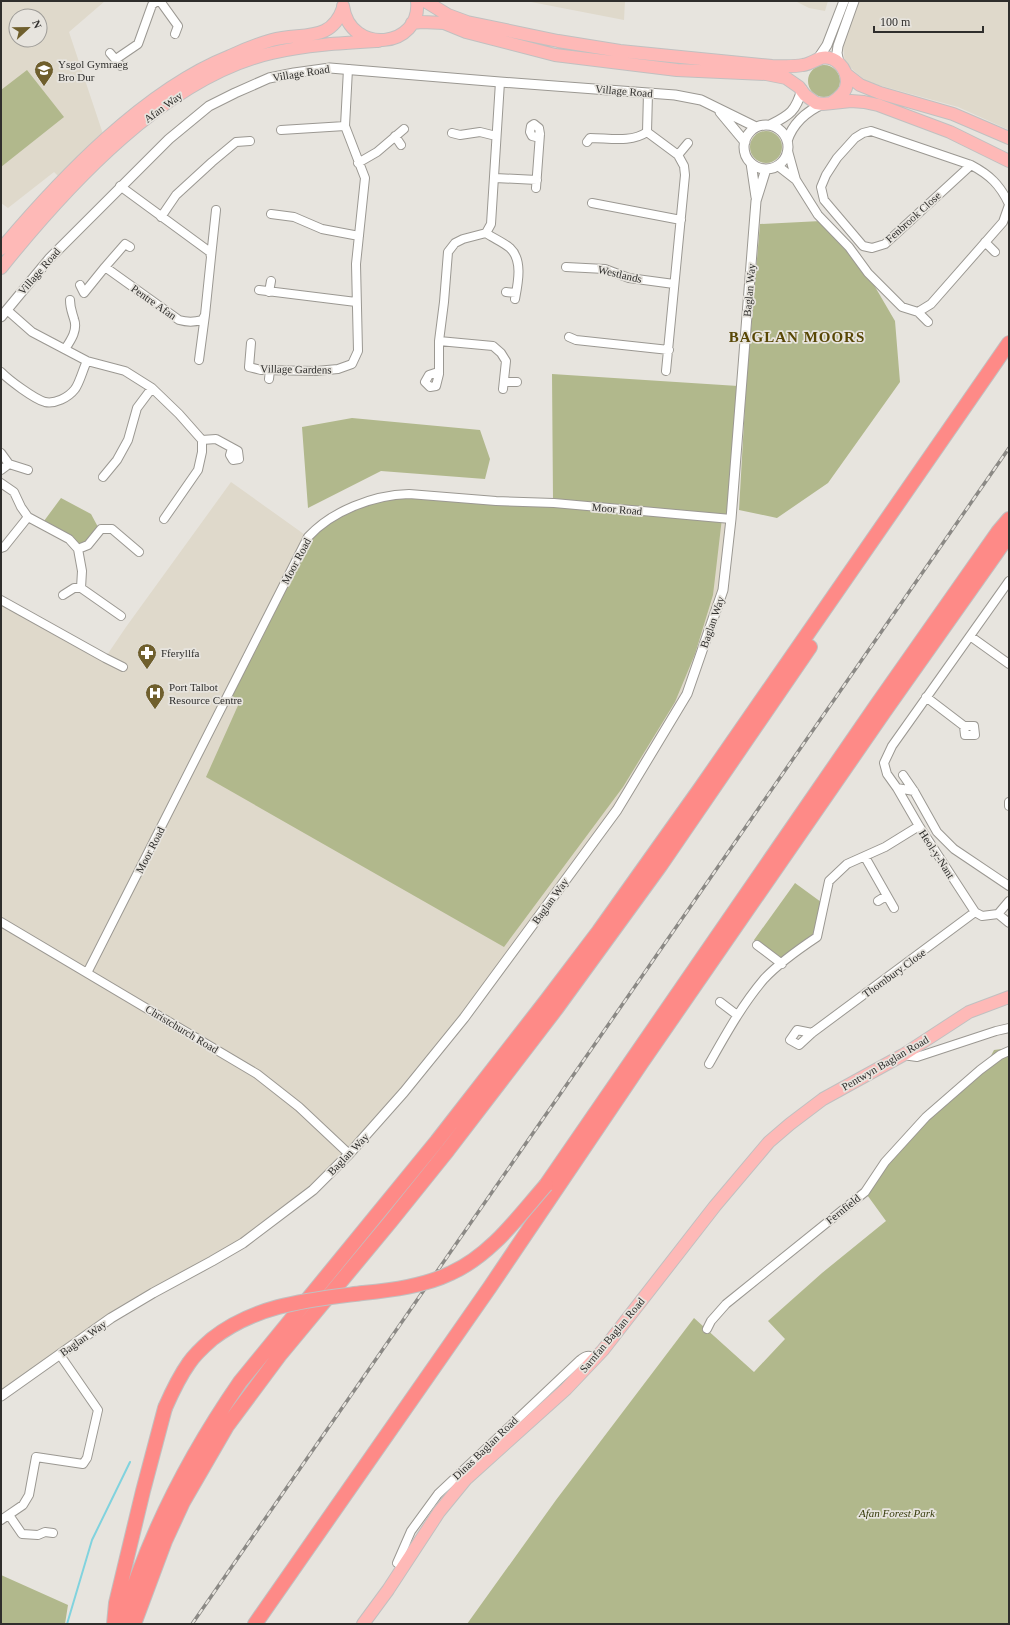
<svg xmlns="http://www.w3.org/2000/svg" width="1010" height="1625" font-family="'Times New Roman',serif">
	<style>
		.built { fill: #dfd9cb; fill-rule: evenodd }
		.green { fill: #b1b88c }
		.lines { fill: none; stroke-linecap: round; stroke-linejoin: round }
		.stream { stroke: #81d3de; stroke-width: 2 }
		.minor-casing { stroke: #9b9892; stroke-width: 10 }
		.tertiary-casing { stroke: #9b9892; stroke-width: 11 }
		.primary-casing { stroke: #c1c0c0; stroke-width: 14 }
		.motorway-casing { stroke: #c1c0c0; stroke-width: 16 }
		.minor { stroke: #fff; stroke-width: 8 }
		.tertiary { stroke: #fff; stroke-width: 9 }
		.primary { stroke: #feb9b7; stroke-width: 12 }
		.motorway { stroke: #fe8a87; stroke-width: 14 }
		.rail-casing { stroke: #8b8985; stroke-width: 3.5 }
		.rail { stroke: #e7e4de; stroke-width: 2; stroke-dasharray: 6; stroke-linecap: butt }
		.motorway-bridge-casing { stroke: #c1c0c0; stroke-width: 16; stroke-linecap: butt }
		.motorway-bridge { stroke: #fe8a87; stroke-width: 14 }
		.labels { text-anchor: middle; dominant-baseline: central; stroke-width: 3.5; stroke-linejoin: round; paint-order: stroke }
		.poi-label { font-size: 11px; fill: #2f2e2c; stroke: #e7e4de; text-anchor: start }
		.street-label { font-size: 11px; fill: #2f2e2c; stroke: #e7e4de }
		.park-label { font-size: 11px; font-style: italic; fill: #363b0b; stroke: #e7e4de }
		.district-label { font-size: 15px; font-weight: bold; letter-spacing: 1px; fill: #584705; stroke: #e7e4de }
	</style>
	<rect width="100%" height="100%" fill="#e7e4de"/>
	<path class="built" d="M1,1H105L69,32L103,134L58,176L54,172L8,208L1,203ZM16,16H40V40H16Z
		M526,1H625L624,20Z
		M795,1H828L825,11L809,8Z
		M856,1H1009V130L958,107L867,82L845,63L843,46Z
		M231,482L308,537L731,519L723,590L687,694L617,810L464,1018L349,1154L243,1243L153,1293L1,1397V600L105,658L126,627Z"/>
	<path class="green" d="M808 81a16 16 0 1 1 32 0a16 16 0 1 1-32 0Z
		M27,70L64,117L1,167V90Z
		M750 147a16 16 0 1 1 32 0a16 16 0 1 1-32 0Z
		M821,221L867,273L895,321L900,382L828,483L777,518L739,510L746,387L760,224Z
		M552,374L738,386L729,515L691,511L553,500Z
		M352,418L480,430L490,459L485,479L381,471L308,508L302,427Z
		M396,495L722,518L713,595L695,654L675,702L623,787L504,947L206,777L240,701L228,695L308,537L328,519Z
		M61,498L91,514L98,527L86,541L78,545L70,535L44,521Z
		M795,883L821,902L816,932L781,960L754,940Z
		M1009,1048V1624H467L556,1500L694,1318L754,1372L785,1339L768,1321L822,1273L886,1221L865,1192L926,1117L985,1067L994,1050Z
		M1,1575L68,1605L65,1624H1Z"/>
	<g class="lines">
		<path class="stream" d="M67,1624L92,1540L130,1462"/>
		<defs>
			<path id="minor" d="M160,1L178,26L175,34
				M110,53L121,66
				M116,59L138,44L152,5L157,1
				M648,93L647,132L678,155L684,166L685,175L666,371
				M281,130L345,126
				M452,133L460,135L480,132L496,136
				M395,136L401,145
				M587,142L590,138C609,138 631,143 647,132
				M788,151L796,180L818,215L849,247L868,273L902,307L918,312L931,304L1003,222L1009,205
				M678,155L688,143
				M358,163L377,152L404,129
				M971,165L885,244L872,248L863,246L824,200L821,187L826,175L837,158L855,138L863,133L871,131L971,165C990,175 1000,185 1009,204
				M778,166L796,180
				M495,178L537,180
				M536,188L540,134L539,128L534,124L531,126L530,132L532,136L536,137L540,134
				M592,203L681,220
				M271,214L294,217L322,229L359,236
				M161,217L176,195L212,162L236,142L250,141
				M486,233C493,238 503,242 510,248C523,260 518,283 515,299
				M985,242L995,252
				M211,257L216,210
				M105,267L179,320C186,322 195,322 202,320L205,315L211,257L210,252L120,186
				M566,267L605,269L629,278L674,284
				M80,285L84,293L105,267L125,244L130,247
				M259,290L356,302
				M269,292L271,281
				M506,292L516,293
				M7,310L32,332L87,361L125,371L152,388L179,414L202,440V452L198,470L164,519
				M918,312L928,322
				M569,337L576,340L669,350
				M439,341L493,346L501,353L506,361L503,389
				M251,343L249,367L261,370L316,371L338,369L352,364L358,351L356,264L365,178L345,126L348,69
				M65,349C71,340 78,330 74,319C72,312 70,308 70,300
				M199,360L205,315
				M1,372C9,380 34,399 45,402C55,404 68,398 75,389C80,382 83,369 87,361
				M439,374L435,373L429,375L425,382L430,387L436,386L439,374V341L444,302L448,252L455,243L463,239L486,233L491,224L500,82
				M269,379L270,370
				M504,382H517
				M202,440L216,439L238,451L239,459L233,460L230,455L232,448
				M1,453L9,464
				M1,470L9,464L28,470
				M103,477L117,460L128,440L137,408L152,388
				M1,483L14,492L21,507L28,517L69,539L78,549L82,571L81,588L121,616
				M1,548L4,547L28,517
				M78,549L88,545L101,529H112L139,552
				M63,595L74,588H81
				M1,600L105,658L123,667
				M970,636L1009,664
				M926,697L964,726L965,735H975L974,726H964
				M903,775L914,791L937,832L954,849L1009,886
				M897,788L919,826L975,912L982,916L998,914L1009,901
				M914,791L897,788L887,774L884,763L892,746L1009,581
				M1009,802V806
				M865,857L894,908
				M878,901L886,896
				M998,914L1009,923
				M1,922L257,1074L299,1107L349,1154
				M757,945L782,964
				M87,973L308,537C332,511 373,495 409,494L496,501L554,503L731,519
				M720,1002L737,1015
				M812,1033L797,1030L790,1040L799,1045L812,1033L975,912
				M903,1055L917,1057L996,1031L1009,1028
				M709,1064C726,1034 742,1005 764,979C779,963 799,949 817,937L829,881L847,864L885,847L919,826
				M707,1329L711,1321L726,1304L865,1192L885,1162L926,1117L980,1070L1000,1055L1009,1051
				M9,1515L22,1534L38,1535L45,1532L53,1533
				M1,1520L23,1505L29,1495L36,1457L83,1464L87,1458L98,1410L60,1355
				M397,1563L411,1531L438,1494L580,1360C585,1356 589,1354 595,1358"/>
			<path id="tertiary" d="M817,60L827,45L844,1
				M839,63L837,53L838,46L854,1
				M720,112L745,142
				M770,125C790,115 796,111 802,89
				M744 147a22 22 0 1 1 44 0a22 22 0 1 1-44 0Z
				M787,141C793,123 805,112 823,104
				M751,163L756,197
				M1,317L49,259L169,139L209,106L235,93L269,78L294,73L330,68L500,82L675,95L701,100L756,127
				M1,1396L111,1318L153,1293L212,1261L243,1243L313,1190L349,1154L404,1092L464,1018L617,810L687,694L723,590L731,519L756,201L766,169"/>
			<path id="primary" d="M425,1L448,15L467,22L558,41L620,51L772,66C783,66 793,67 803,65C810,64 815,60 821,58C835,55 847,68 847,82C847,92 839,98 831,103
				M343,6C350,56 422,48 417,1
				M412,23L422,22L444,23L466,32L555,55L677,70L766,74L786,78L799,87L805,95L816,103L823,104L851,101L864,102L878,105L950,132L1009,161
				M846,74L860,85L880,93L953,114L1009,138
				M1,249C60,179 144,90 230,56C243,50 258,44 272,40C302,32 331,43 343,8
				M1,268C67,186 166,77 272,53C306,45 343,43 378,41
				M363,1624L388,1590L439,1512L466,1479L566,1389L603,1350L715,1206L769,1142L790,1124L823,1099L903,1055L969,1012L1009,997"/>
			<path id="motorway" d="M546,1185L876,706L998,532L1009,519
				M114,1624L116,1603L143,1491L165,1408
				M122,1624C147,1537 189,1456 240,1382L437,1141L546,1001L599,931L700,789L1009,343
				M134,1624L165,1541L183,1502L227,1426L279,1356L391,1221L448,1150L556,1009L660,866L810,647
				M255,1624L490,1287L642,1062L884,712L1009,535"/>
		</defs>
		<use href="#minor" class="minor-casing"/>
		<use href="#tertiary" class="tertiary-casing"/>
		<use href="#primary" class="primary-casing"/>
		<use href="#motorway" class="motorway-casing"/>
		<use href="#minor" class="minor"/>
		<use href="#tertiary" class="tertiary"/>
		<use href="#primary" class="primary"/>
		<use href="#motorway" class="motorway"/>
		<defs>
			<path id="rail" d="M192,1624L1009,448"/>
		</defs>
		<use href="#rail" class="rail-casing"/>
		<use href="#rail" class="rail"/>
		<defs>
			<path id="motorway-bridge" d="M165,1408C172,1392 179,1377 189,1363C195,1354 204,1346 212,1339C257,1304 309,1300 363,1293C393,1290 424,1286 451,1273C491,1255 518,1217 546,1185"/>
		</defs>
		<use href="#motorway-bridge" class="motorway-bridge-casing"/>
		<use href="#motorway-bridge" class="motorway-bridge"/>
	</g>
	<defs>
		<symbol id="school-pin" viewBox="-11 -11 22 30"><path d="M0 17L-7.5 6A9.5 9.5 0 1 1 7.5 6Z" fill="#6f5f2d" stroke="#e7e4de"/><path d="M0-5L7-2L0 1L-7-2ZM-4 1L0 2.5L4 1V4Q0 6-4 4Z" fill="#fff"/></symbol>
		<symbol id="pharmacy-pin" viewBox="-11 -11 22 30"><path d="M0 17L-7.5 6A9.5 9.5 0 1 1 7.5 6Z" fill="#6f5f2d" stroke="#e7e4de"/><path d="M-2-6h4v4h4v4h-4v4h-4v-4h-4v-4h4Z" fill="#fff"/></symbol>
		<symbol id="hospital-pin" viewBox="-11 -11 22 30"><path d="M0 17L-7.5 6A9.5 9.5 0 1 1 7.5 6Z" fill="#6f5f2d" stroke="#e7e4de"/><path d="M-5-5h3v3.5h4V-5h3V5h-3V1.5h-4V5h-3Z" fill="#fff"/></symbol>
	</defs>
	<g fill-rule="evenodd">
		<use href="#school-pin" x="33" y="59" width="22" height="30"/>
		<use href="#pharmacy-pin" x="136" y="642" width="22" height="30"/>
		<use href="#hospital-pin" x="144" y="682" width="22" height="30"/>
	</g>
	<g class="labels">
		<g class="poi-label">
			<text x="58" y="64">Ysgol Gymraeg<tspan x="58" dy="13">Bro Dur</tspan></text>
			<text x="161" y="653">Fferyllfa</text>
			<text x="169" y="687">Port Talbot<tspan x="169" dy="13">Resource Centre</tspan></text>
		</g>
		<g class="street-label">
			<text transform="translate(301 73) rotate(-9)">Village Road</text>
			<text transform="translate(624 91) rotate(5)">Village Road</text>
			<text transform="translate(163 107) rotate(-36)">Afan Way</text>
			<text transform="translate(913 217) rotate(-42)">Fenbrook Close</text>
			<text transform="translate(39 271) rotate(-49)">Village Road</text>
			<text transform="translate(620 274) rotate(13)">Westlands</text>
			<text transform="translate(749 290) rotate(-85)">Baglan Way</text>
			<text transform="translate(154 302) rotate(35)">Pentre Afan</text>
			<text transform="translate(296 369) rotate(1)">Village Gardens</text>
			<text transform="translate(617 509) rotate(5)">Moor Road</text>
			<text transform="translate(296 561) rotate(-62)">Moor Road</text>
			<text transform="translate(712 622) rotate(-71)">Baglan Way</text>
			<text transform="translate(150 850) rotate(-63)">Moor Road</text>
			<text transform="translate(937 854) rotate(57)">Heol-y-Nant</text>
			<text transform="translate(550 901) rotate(-54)">Baglan Way</text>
			<text transform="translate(894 973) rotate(-36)">Thornbury Close</text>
			<text transform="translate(182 1029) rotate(31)">Christchurch Road</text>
			<text transform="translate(885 1063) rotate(-30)">Pentwyn Baglan Road</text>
			<text transform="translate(348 1154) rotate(-46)">Baglan Way</text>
			<text transform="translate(843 1209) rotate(-39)">Fernfield</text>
			<text transform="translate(612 1335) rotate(-50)">Sarnfan Baglan Road</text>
			<text transform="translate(83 1338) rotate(-35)">Baglan Way</text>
			<text transform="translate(485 1448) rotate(-44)">Dinas Baglan Road</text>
		</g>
		<g class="park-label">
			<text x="897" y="1513">Afan Forest Park</text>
		</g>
		<g class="district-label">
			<text x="797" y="337">BAGLAN MOORS</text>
		</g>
	</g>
	<rect width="1010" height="1625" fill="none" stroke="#2f2e2c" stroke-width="4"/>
	<g transform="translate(28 28) rotate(68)"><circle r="19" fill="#e7e4de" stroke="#9d9b97"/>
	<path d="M0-3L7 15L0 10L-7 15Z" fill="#6f5f2d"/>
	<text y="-6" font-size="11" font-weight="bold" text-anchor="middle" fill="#2f2e2c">N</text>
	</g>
	<path d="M874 26v6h109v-6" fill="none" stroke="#2f2e2c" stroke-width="2"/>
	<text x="880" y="26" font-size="12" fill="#2f2e2c" stroke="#e7e4de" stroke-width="3" paint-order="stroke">100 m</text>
</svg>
